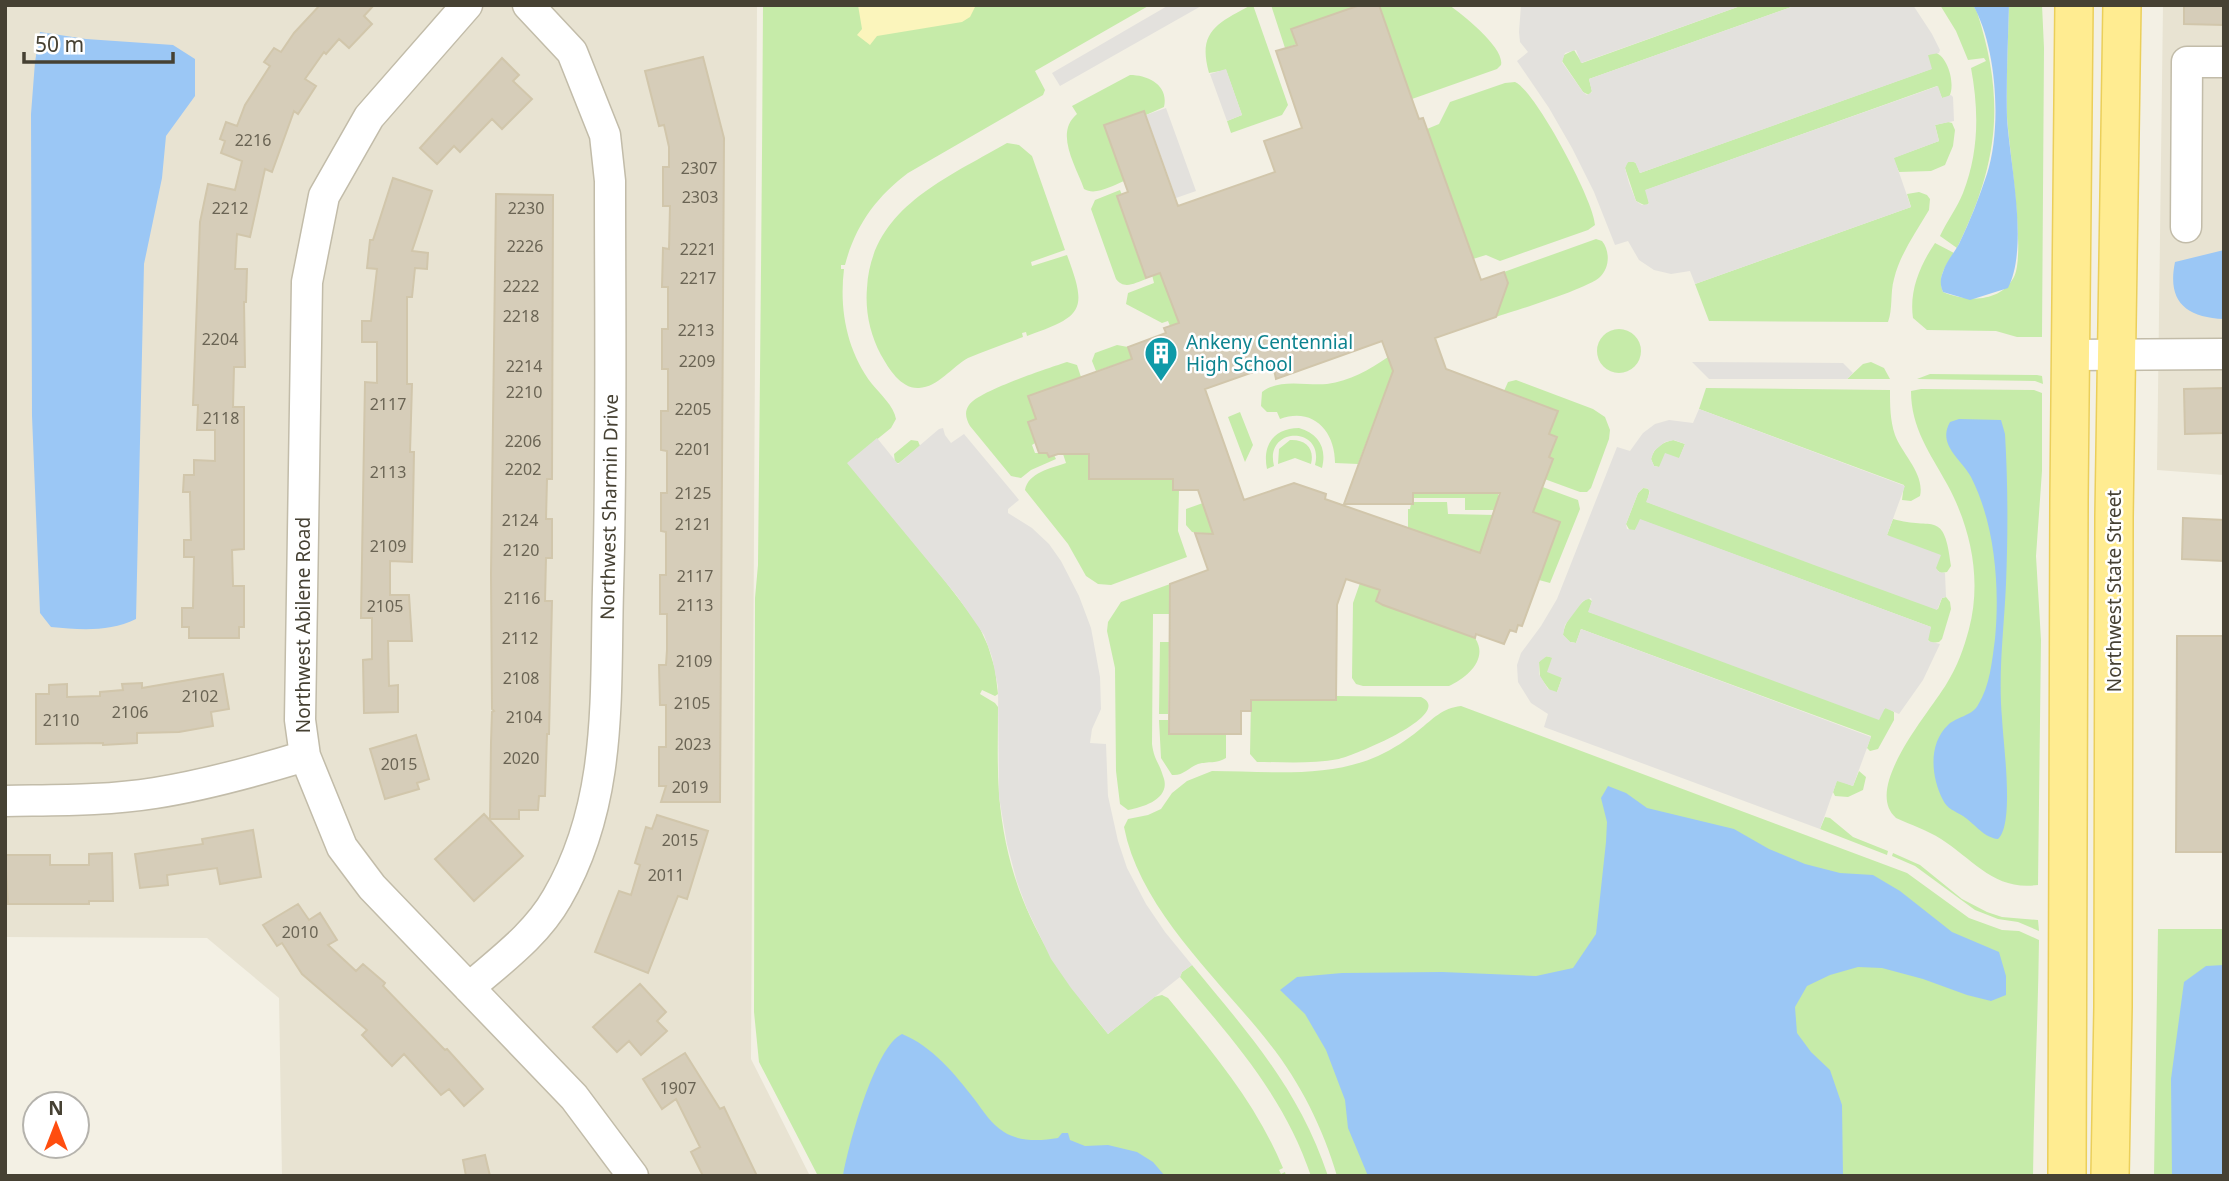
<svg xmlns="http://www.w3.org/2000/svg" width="2229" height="1181" font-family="'Noto Sans',sans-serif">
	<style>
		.residential { fill: #e8e3d2 }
		.green { fill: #c6eba9 }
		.sand { fill: #fbf5bc }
		.parking { fill: #e3e1dd; fill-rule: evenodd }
		.water { fill: #9bc7f5 }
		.building { fill: #d6cdb9; stroke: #d1c6ab; stroke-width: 2; fill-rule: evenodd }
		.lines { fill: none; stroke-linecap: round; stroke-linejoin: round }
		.minor-casing { stroke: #c2bca9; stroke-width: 33 }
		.major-casing { stroke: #ebcf5a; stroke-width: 40 }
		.minor { stroke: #fff; stroke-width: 30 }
		.major { stroke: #ffec91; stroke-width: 37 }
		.labels { text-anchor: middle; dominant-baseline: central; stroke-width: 5; stroke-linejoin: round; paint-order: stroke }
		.number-label { font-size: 16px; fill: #6a6454 }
		.culture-label { font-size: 19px; fill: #0d838f; stroke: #fff; text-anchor: start }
		.street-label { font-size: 19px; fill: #464133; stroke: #fff }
	</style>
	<rect width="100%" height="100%" fill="#f3f0e4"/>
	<path class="residential" d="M5,5H757L751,1059L810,1176H282L279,998L207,938L5,937Z
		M2163,5H2224V475L2157,470Z"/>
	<path class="green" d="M763,5H1150L1035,71L1045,90L1043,95L908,173C876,197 855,226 845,265H841V269H844C839,310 847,351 872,384C880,394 894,406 896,419L891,428L848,463L942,577L978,624L988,646L995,669L998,694L995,696L982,690L980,694L995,703L998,707C998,736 997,765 999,794C1007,894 1046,958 1108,1034L1154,997L1162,995L1168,998C1213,1053 1255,1101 1283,1168L1279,1170L1281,1174L1285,1172L1286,1176H818L759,1062L754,1012L755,598L758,565C760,379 762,192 763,5Z
		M1251,5H1253L1288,105L1282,115L1231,133L1227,121L1242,115L1226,70L1209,73C1197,31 1218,23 1251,5Z
		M1271,5H1360L1291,30L1297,44L1285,48Z
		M1379,5H1449C1463,15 1505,48 1501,65L1497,69L1412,99Z
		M1743,5H1797L1589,79L1592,91L1589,95L1583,92L1562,61L1564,55L1574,50L1582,63Z
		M1940,5H1973L1977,12C2006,102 1998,164 1957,248L1940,236C1947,221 1957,208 1963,193C1979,152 1979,111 1971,68L1986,61L1984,58L1968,60L1956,31Z
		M2009,5H2042L2044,48L2042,337H2017L1996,331L1927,330L1913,318C1909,291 1920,265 1935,243L1954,253C1946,266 1937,276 1943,292C1967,302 2000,303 2014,277C2026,254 2009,148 2007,117C2006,80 2008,42 2009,5Z
		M1933,52C1948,54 1956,85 1949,97L1942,98L1937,86L1646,190L1649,203L1646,206L1636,201L1625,168L1626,163L1631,161L1636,163L1640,173L1931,69L1927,56Z
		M1130,75C1148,75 1169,85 1164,107L1146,115L1144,111L1104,125L1124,181C1112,186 1095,196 1084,189C1076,166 1054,133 1077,114L1072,106Z
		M1515,82C1535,90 1595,203 1595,225L1588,230L1500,261L1486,255L1473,259L1427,129L1439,124L1450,102L1505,83Z
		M1948,122L1952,123L1955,130L1953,146L1945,165L1931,171L1899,172L1893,158L1939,141L1935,125Z
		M1007,143L1019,145L1032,156L1065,250L1031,262L1032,266L1067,255C1088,311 1083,316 1027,336L1026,332L1022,333L1023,337C1005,344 986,350 968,358C952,367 938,387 919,388C901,389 889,369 881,355C870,334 865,311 867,288C871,208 947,178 1007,143Z
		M1120,190L1122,195L1117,197L1146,279C1135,283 1124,290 1116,279L1091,209L1095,200Z
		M1919,192L1927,195L1930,199L1929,210C1916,232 1900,254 1894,279C1890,293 1893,309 1888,322L1709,321L1695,284L1911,207L1907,194Z
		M1596,239L1602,241C1610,251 1610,267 1600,277C1587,289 1517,310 1496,317L1508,283L1504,272Z
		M1160,272L1179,323L1170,326L1168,321L1162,323L1126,304L1128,293L1154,283L1152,275Z
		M1597 351a22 22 0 1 1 44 0a22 22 0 1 1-44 0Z
		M1117,345L1128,347L1132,359L1096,371L1092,361L1095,353Z
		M1388,357L1393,371L1358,464L1335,463C1335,431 1313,407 1280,419L1277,412H1267L1261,406L1262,392C1280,378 1306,386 1327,384C1350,381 1369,370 1388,357Z
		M1067,362L1077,365L1081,377L1028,396L1036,419L1028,422L1035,443L1032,445L1035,453H1047L1049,457L1054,455L1056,459L1031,470L1021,478L1011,476L970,426C966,419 964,412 969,405C978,391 1049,368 1067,362Z
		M1871,362L1884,368L1890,379H1847L1863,364Z
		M1930,374L2037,375L2042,376L2043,384L2035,381L1917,379Z
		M1516,380L1593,409L1605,417L1610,430L1609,439L1591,488L1587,492H1580L1528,473L1550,467L1553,459L1549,457L1557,437L1549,434L1558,411L1504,391L1508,382Z
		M1706,388L1890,390C1890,405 1890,420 1895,435C1902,454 1925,474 1920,496L1911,501L1902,500L1904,485L1699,409Z
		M1921,389L2034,390L2042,393V471L2036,556L2041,640L2038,885C1994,891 1974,860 1941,839C1927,830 1911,825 1896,818C1862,788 1930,712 1947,683C1957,667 1964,648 1969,629C1982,580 1971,528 1947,484C1930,453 1911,428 1911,391Z
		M1240,412L1253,445L1245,462L1228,417Z
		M1299,428C1319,434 1327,448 1322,468L1315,465C1325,426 1264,426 1274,466L1267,469C1262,445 1274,428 1299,428Z
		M911,440L918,441L920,446L899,463H895L894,454Z
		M1290,440C1305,439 1315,448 1311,464L1295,458L1278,464L1279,449Z
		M1673,440L1685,444L1679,459L1659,467L1654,466L1651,459C1654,447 1663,442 1673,440Z
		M1063,454H1089V479H1173V489L1179,490L1178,531L1187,557L1111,585L1098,584L1086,576L1068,544L1025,490C1028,473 1051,468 1066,463Z
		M1529,482L1578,500L1580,509L1550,583L1539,580L1560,523L1533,512Z
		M1643,488L1650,489L1647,502L1938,609L1942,598L1946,597L1950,602L1951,609L1942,639L1939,642L1931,643L1927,639L1931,627L1641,520L1635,530L1630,531L1626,524L1638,493Z
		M1413,493H1498V504L1494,510H1465V498H1413Z
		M1413,502H1447L1448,514L1495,515L1480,553L1408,528V509H1410L1411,504Z
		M1203,503L1213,534L1192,532L1186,525V509Z
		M1893,519C1934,531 1944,508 1951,566L1947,572L1941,573L1887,535Z
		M1360,583L1380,590L1376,601L1383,605L1475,638C1489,659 1467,678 1449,686H1363L1356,684L1352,678L1353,603Z
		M1170,584L1169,614H1153L1152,744C1154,760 1159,762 1163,776C1172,798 1145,807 1128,810L1120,804L1116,771L1115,668L1107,631L1108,622L1121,602Z
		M1588,598L1592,601L1589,612L1883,710L1887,707L1894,712V720L1878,749L1870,751L1867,748L1871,736L1581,629L1576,643L1570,642L1563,635C1564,622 1578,604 1588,598Z
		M1160,642H1169L1168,714H1159Z
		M1544,656L1552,657L1562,678L1557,692H1551L1540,677L1539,662Z
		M1336,696L1421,697C1457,714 1353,756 1339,759C1312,764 1284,762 1257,762L1250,754L1251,700Z
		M1461,706L1907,873L1969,918L2002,930L2019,931L2039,940C2038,1019 2034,1097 2033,1176H1337C1323,1128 1300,1082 1269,1043C1219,979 1140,910 1124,827L1128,819L1148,815L1161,809L1172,793L1187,781L1212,771C1266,771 1327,779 1378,756C1393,749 1407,740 1419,730C1433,719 1442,708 1461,706Z
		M1159,720H1168L1169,734H1226V758C1217,764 1208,761 1198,764C1188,768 1183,776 1172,775L1161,758Z
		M1859,771L1866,777L1863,790L1848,797L1835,796L1833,792L1837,780L1853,786Z
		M1825,817L1830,818L1853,837L1888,851L1887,855L1820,829Z
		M1893,853L1920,865L1962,899L1987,912L2002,917L2038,920L2039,931L2018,922L1998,919L1975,910L1915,866L1892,856Z
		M2158,929H2224V1176H2154Z
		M1192,965C1249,1034 1299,1089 1328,1176H1311C1284,1096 1233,1040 1180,977L1182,972Z"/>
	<path class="sand" d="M858,5H976L970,17L962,22L877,36L870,45L857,35L862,29Z"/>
	<path class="parking" d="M1169,5H1203L1060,86L1052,73Z
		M1521,5H1743L1581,63L1576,50L1565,53L1562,62L1583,92L1587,95L1592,92L1589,79L1797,5H1913L1932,34L1940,50L1939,53L1928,55L1932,69L1640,173L1635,162H1628L1625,168L1629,183L1636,201L1642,205L1649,204L1645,190L1938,86L1942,98L1951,95L1953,97L1954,121L1935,125L1939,141L1894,158L1911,207L1695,284L1690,271L1671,274L1654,270L1639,260L1628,241L1615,245L1594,192L1572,148L1549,108L1517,61L1528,52L1520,42L1519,32Z
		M1226,69L1242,115L1227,121L1210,74Z
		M1166,108L1196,191L1176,198L1146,115Z
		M1692,362L1843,363L1853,373L1847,379H1709Z
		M1699,409L1905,486L1887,535L1941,555L1936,568L1939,572L1945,573L1946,597L1942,598L1937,610L1814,565L1646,502L1650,492L1647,488H1643L1638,493L1626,524L1627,529L1635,530L1640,519L1931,627L1928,641L1940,644L1923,680L1899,714L1885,708L1879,720L1588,612L1592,601L1591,598L1583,601L1565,625L1563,635L1570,642L1576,643L1581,629L1871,737L1853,786L1837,781L1820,829L1544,727L1548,714L1531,703L1518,682L1517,665L1521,653L1541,626L1557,599L1617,447L1630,451L1643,433L1655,424L1669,420L1693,423ZM1674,440L1685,444L1679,458L1665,453L1659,467L1654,466L1651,459L1654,451L1665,442ZM1547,656L1552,658L1547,672L1562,678L1557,692L1548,689L1539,674V662Z
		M943,428L945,435L951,443L964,434L1015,495L1019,500L1008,509V513L1032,528L1049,544L1061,561L1079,596L1091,628L1100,677L1101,709L1092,729L1090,743L1106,744L1108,796L1118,841L1127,868L1146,904L1165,932L1192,965L1182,972L1180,977L1108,1034L1071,988L1051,959L1027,909L1017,882L1007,844L999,797L998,687L992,657L984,635L957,596L847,463L877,438L898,464L939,429Z"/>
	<path class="water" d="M1973,5H2009C2008,43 2006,81 2007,118C2010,165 2029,247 2008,288L1970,300L1943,292C1940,285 1940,279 1943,272C1946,262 1954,253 1959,244C1970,221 1979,198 1987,174C2002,128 1997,47 1973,5Z
		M40,32L86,39L173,45L195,59V96L166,136L162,178L144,264L136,619C109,632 81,630 51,627L40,613L32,416L31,114L35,62Z
		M2224,250V319C2185,317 2167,301 2175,262Z
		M1959,419L2001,420L2005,434C2008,484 2008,535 2006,584C2004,629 1998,673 2002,718C2003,742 2015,824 1998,839C1984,838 1974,823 1963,816C1955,811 1947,809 1943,800C1931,777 1928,744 1948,725C1956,717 1972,716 1978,705C1990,686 1992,661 1995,639C2000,587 1995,524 1971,477C1961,459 1937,445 1950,422Z
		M1608,786L1626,793L1647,808L1734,829L1769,849L1805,864L1840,873L1873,875L1900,891L1952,932L1999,952L2006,976V995L1991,1001L1967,995L1923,979L1882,968L1858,967L1830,975L1807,986L1795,1007L1797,1033L1811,1052L1830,1070L1842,1105L1843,1176H1368L1348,1128L1345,1100L1326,1050L1305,1014L1280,990L1297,977L1342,973L1442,972L1536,976L1573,968L1596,934L1606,842L1607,822L1601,798Z
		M2224,965V1176H2172L2171,1079L2184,982L2206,966Z
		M902,1034C932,1046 955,1074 975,1100C984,1112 991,1124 1004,1132C1020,1142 1040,1141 1058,1138L1062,1133H1068L1070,1140L1085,1146L1108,1145L1137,1152L1153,1162L1165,1176H843C848,1146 875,1046 902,1034Z"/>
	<path class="building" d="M320,5H374L364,16L372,24L349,48L339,39L326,54L324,52L305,79L316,86L298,114L294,111L272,172L265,169L250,237L237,234L235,269H247L246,302H244L245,367H234L233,407H244V549L232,550L233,586H244V627H239V638H189V627H182V608H193L194,557H184V540H191L190,492H183L184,475H194V460L215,461V430H197L198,405H193L200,222L208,184L235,190L242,161L221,153L225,141L220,139L226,122L237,126L245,105L270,66L264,62L274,48L281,52L294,33Z
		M1360,5H1379L1414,105L1419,119L1423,118L1481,280L1504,272L1508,283L1496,317L1435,338L1446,369L1558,411L1549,434L1557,437L1549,457L1553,459L1533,512L1560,522L1522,626L1518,625L1516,632L1510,630L1504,644L1476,634L1475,638L1383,605L1376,601L1380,590L1346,579L1337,605L1336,700H1251V711H1241V734H1169L1170,584L1208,570L1195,533L1213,534L1198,490H1173V479H1089V454H1058L1049,457L1047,453H1039L1028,422L1036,419L1028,396L1132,359L1128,347L1166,333L1164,328L1179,323L1160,273L1146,278L1117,196L1128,192L1104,125L1144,111L1178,206L1275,172L1264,141L1302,128L1276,51L1297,45L1291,29ZM1382,341L1393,371L1344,504H1413V493H1500L1480,553L1325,499L1326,494L1294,483L1244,500L1205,389L1273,365L1276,379Z
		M2184,5H2224V25L2184,24Z
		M703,57L724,138L720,802H661L666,786H659V747H666V705H660L659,665H666L667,650V614H660V575H666V532L661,531V493H667V451L661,450V411H668V369H662V329H668V287H662L663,248L669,249L670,206H663V167H669V147L664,125L659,126L645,71Z
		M502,58L519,75L513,81L532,99L502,129L492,119L460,152L454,146L437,164L420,148Z
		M393,178L432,191L412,251L428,253L427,269L415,268L412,297H407V384H412L410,452H414L412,562L390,561V595H409L412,641H388L389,686L398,685V712L364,713L363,660L372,659V618H361L365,382L377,383V342H362V321H371L377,269L367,268L370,240H373Z
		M496,194L553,195L552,479H547L546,519H552V558H546L545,601H552L549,734H547L545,796H539L538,810H519V819H490L491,743L492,712L494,711L492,709L491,574Z
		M2224,388V433L2185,434L2184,389Z
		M2183,518L2224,520V561L2182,559Z
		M2177,636H2224V852H2176Z
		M223,674L229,709L211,712L213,726L179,732L137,733V743L103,745V743L36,744V694H49V685L67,684V697L100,696V692L123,690L122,684L142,683V688Z
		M416,735L429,779L417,783L419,789L385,799L370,749Z
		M484,814L523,856L474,901L435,859Z
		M657,815L708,831L687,899L678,896L648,973L595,952L619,891L631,895L640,865L635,863L646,827L652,829Z
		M253,830L261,877L220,884L217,868L167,875L168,885L140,888L135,854L203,844L202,839Z
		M112,853L113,901H89V904H8L5,855H50V865H89V854Z
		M298,904L309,920L320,913L337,940L328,945L356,971L363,964L385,983L383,986L445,1050L447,1049L483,1089L464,1106L449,1089L441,1095L404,1054L392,1066L362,1035L367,1030L302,974L282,943L277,946L263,925Z
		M640,984L666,1012L657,1021L667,1031L641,1055L629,1041L617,1052L593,1027Z
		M685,1053L720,1109L724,1107L757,1176H703L691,1152L700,1147L676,1099L662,1109L643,1079Z
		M485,1155L490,1176H466L463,1160Z"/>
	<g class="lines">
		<defs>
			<path id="minor" d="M467,5L369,117L324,196L307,282L300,720L305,756L342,847L372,887L574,1097L633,1176
				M2186,227L2187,62H2224
				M2070,355L2224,354
				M5,801C55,800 105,801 155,793C206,785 256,771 305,756
				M469,988C501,960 536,935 557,898C613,802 605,695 608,589C612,453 610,317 610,181L605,135L572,52L528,5"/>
			<path id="major" d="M2067,1176L2069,500L2074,5
				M2110,1176L2113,1007L2114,517L2122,5"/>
		</defs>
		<use href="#minor" class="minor-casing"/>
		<use href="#major" class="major-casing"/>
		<use href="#minor" class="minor"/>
		<use href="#major" class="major"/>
	</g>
	<defs>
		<symbol id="building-pin" viewBox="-11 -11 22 30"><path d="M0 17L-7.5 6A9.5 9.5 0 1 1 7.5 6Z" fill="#0f9aa8" stroke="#fff"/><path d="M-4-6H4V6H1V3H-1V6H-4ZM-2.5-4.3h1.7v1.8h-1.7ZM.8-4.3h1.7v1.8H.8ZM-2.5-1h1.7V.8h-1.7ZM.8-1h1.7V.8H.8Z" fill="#fff"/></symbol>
	</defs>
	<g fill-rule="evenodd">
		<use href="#building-pin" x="1142" y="334" width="38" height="52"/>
	</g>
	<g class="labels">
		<g class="number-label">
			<text x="253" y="140">2216</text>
			<text x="699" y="168">2307</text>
			<text x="700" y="197">2303</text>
			<text x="230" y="208">2212</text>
			<text x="526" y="208">2230</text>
			<text x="525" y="246">2226</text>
			<text x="698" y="249">2221</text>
			<text x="698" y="278">2217</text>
			<text x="521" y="286">2222</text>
			<text x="521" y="316">2218</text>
			<text x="696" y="330">2213</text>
			<text x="220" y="339">2204</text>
			<text x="697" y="361">2209</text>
			<text x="524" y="366">2214</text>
			<text x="524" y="392">2210</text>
			<text x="388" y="404">2117</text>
			<text x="693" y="409">2205</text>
			<text x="221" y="418">2118</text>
			<text x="523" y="441">2206</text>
			<text x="693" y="449">2201</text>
			<text x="523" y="469">2202</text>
			<text x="388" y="472">2113</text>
			<text x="693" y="493">2125</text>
			<text x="520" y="520">2124</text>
			<text x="693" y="524">2121</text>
			<text x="388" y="546">2109</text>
			<text x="521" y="550">2120</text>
			<text x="695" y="576">2117</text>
			<text x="522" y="598">2116</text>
			<text x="695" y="605">2113</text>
			<text x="385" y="606">2105</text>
			<text x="520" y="638">2112</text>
			<text x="694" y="661">2109</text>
			<text x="521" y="678">2108</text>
			<text x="200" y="696">2102</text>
			<text x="692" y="703">2105</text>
			<text x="130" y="712">2106</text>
			<text x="524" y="717">2104</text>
			<text x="61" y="720">2110</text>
			<text x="693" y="744">2023</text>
			<text x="521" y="758">2020</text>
			<text x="399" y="764">2015</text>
			<text x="690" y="787">2019</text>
			<text x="680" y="840">2015</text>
			<text x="666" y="875">2011</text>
			<text x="300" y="932">2010</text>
			<text x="678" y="1088">1907</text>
		</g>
		<g class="culture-label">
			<text x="1186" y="342">Ankeny Centennial<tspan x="1186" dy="22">High School</tspan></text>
		</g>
		<g class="street-label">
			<text transform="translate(609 507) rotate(-89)">Northwest Sharmin Drive</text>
			<text transform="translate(2114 591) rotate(-90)">Northwest State Street</text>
			<text transform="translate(303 625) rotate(-90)">Northwest Abilene Road</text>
		</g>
	</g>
	<rect width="2229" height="1181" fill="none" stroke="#464133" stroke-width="14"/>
	<g transform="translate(56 1125)"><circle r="33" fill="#ffffff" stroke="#b5b3ad" stroke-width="2"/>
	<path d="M0-5L12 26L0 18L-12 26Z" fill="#ff4d0f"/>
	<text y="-10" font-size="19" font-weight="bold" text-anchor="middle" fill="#464133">N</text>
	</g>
	<path d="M24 52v10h149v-10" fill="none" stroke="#464133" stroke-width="3.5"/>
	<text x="35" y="52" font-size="21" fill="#464133" stroke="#ffffff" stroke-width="5" paint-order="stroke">50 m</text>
</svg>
